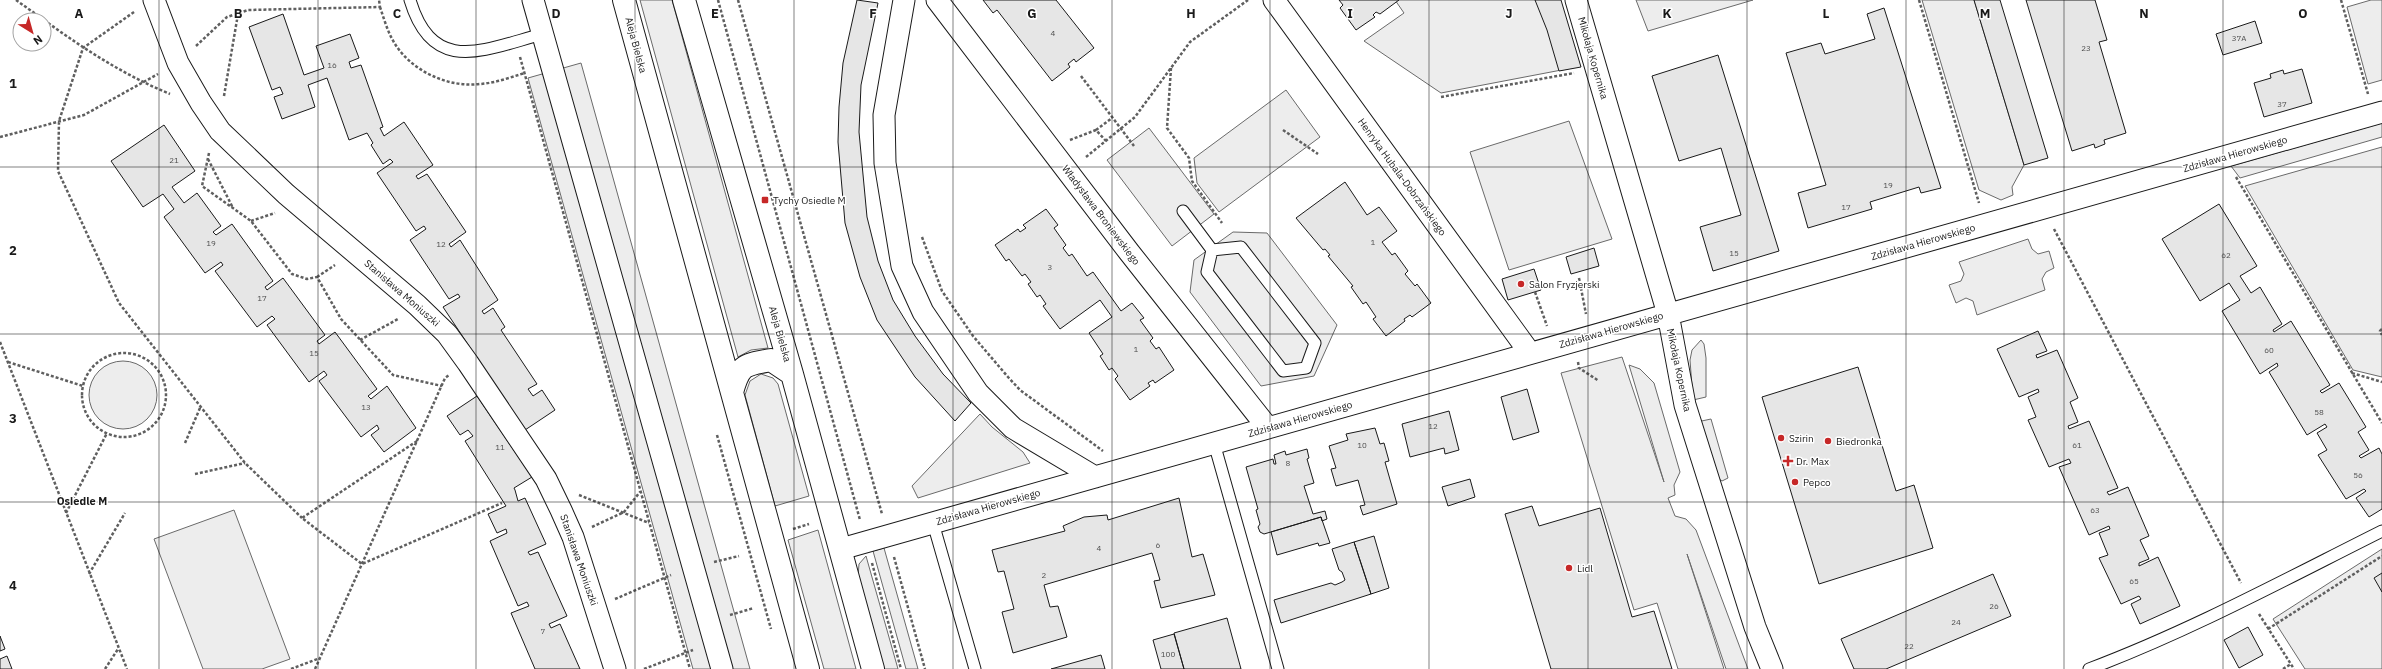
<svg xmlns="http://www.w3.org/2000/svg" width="2382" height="669" font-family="'IBM Plex Sans',sans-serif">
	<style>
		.built { fill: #ededed; stroke: #6a6a6a }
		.building { fill: #e6e6e6; stroke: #1a1a1a }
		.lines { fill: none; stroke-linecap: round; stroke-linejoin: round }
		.lane-casing { stroke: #1a1a1a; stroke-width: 13 }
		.street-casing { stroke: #1a1a1a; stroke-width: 23 }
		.secondary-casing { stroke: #1a1a1a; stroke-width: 24 }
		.path { stroke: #5f5f5f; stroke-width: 2.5; stroke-dasharray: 3 2; stroke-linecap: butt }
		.lane { stroke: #fff; stroke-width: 11 }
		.street { stroke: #fff; stroke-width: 21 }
		.secondary { stroke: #fff; stroke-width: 22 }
		.grid { fill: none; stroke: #1a1a1a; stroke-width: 1; stroke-opacity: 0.55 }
		.poi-dot { fill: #c62828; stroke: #fff; stroke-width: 1.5 }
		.labels { text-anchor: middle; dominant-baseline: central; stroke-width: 3; stroke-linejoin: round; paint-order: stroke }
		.number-label { font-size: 8px; fill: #4d4d4d }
		.street-label { font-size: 10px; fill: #1a1a1a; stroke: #fff }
		.poi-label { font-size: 10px; fill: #1a1a1a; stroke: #fff; text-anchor: start }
		.neighbourhood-label { font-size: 11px; font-weight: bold; fill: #1a1a1a; stroke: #fff }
		.grid-label { font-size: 13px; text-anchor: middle; font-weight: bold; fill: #1a1a1a; stroke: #fff; stroke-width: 3; stroke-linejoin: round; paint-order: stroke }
	</style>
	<rect width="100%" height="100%" fill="#fff"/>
	<path class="built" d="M640,0H672L768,348L751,350L738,357Z
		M1395,0H1548L1572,68L1441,93L1364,41L1404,13Z
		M1636,0H1753L1648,31Z
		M1922,0H1974L2024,165L2012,187L2013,195L2001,200L1979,190Z
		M2371,0H2382V80L2368,84L2347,7Z
		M581,63L750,669H693L528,78Z
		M1286,90L1320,137L1219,212L1197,183L1194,158Z
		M1569,121L1612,239L1509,270L1470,152Z
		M2382,123V137L2240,178L2231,166Z
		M1149,128L1214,214L1172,246L1107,160Z
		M2382,147V377L2353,370L2245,186Z
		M1233,232L1267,233L1337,325L1314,376L1261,386L1190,292L1194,260Z
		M2028,239L2032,249L2038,254L2049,251L2054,268L2046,272L2042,279L2045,290L1977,315L1973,301L1966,298L1956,303L1949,285L1961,281L1964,274L1959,262Z
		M1701,340L1704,344L1706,358V397L1693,400L1690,360L1692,350Z
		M1622,357L1664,482L1629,365L1640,369L1654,383L1680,472L1674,485L1675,495L1668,498L1675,516L1686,519L1696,530L1748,669H1726L1687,554L1724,669H1678L1657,603L1634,610L1561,373Z
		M89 395a34 34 0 1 1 68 0a34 34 0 1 1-68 0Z
		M761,374L773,378L778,384L809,496L775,506L745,395L750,381Z
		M980,414L992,427L1023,452L1030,463L918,498L912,486Z
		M1711,419L1728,478L1722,481L1715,476L1697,422Z
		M234,510L290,659L262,669H203L154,539Z
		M818,530L856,669H824L788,540Z
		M884,548L918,669H906L873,551Z
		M2382,549V669H2305L2273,619Z
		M866,556L898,669H884L858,577L859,564Z"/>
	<path class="building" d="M857,0L878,3L861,85L859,132L867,217L878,261L893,300L915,336L943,374L971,403L955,421L915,377L877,320L860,277L845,223L838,142L839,107L843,63Z
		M983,0H1056L1094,48L1076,62L1074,59L1068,64L1070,67L1052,81L997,10L993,13Z
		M1339,0H1399L1380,14L1376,12L1373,15L1375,17L1356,30L1340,8L1343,5Z
		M1535,0H1561L1581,67L1559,71L1547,30Z
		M1974,0H2000L2048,158L2024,165Z
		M2026,0H2095L2107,40L2099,42L2126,133L2104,140L2105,144L2095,148L2094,144L2072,151Z
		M1884,8L1941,188L1921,193L1919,187L1870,202L1872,209L1808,228L1798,193L1826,185L1786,53L1821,43L1825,54L1875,39L1867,14Z
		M283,14L304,75L324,68L316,46L350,34L359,58L349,62L351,68L361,65L383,127L380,128L384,136L404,122L433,165L416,176L418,179L427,174L466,232L449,244L451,247L460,240L498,300L482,311L484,314L493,308L505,327L501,330L537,384L528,389L533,396L542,390L555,410L525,430L443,307L460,297L458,294L449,299L410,240L426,229L424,226L416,231L377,173L393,162L390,159L383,164L371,145L373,143L367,133L349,140L327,78L308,85L315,107L282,119L274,97L283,94L280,87L272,90L249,27Z
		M2255,21L2262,43L2223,55L2216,34Z
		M1718,55L1779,251L1713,271L1700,227L1741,215L1721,148L1679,161L1652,76Z
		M2302,69L2312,103L2264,117L2254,83L2271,78L2270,74L2283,70L2284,74Z
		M164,125L195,171L172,187L184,203L197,193L221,226L213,232L216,235L232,224L273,281L265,287L267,290L283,278L325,335L317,341L319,344L335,332L377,389L368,396L371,399L387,386L416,428L384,452L371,435L379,429L377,425L361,437L319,381L327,375L324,371L309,382L267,325L275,319L272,316L257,327L215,271L223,265L221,262L205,273L164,217L174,209L163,194L143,207L111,161Z
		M1345,182L1367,215L1379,207L1397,231L1382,242L1392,255L1395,253L1408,271L1405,274L1415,286L1417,284L1431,303L1412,317L1410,315L1404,319L1405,321L1386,336L1373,319L1376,317L1366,302L1363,304L1351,287L1353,286L1328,256L1330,255L1325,249L1323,250L1296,218Z
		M2219,204L2257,266L2240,276L2251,293L2260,287L2282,324L2273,330L2274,332L2291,321L2330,385L2320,391L2322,393L2339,383L2366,427L2358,432L2369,450L2359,456L2361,458L2379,448L2382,454V509L2369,517L2356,498L2366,491L2364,489L2346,499L2318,455L2327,450L2317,433L2327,427L2325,424L2307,435L2269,372L2278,366L2277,363L2260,374L2222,311L2240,300L2229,283L2200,301L2162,239Z
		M1046,209L1058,225L1054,228L1066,245L1063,248L1069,256L1072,254L1087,276L1093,272L1121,311L1132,303L1144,318L1140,320L1153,338L1150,341L1156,349L1159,347L1174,370L1155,383L1153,380L1148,383L1150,386L1130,400L1115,379L1118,376L1112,368L1109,370L1100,356L1103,354L1089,333L1112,317L1100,300L1060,329L1043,306L1046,304L1040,295L1037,297L1028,284L1031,282L1025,274L1022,276L1009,259L1006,261L995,245L1018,229L1020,232L1026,228L1023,225Z
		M1594,248L1599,266L1571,274L1566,257Z
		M1534,269L1541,290L1508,300L1502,279Z
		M2038,331L2047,351L2036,355L2037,358L2057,350L2078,398L2070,402L2078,422L2068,426L2069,429L2089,421L2118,488L2107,492L2109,495L2128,487L2149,536L2140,540L2149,559L2139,563V566L2158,557L2180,606L2140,624L2131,604L2141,599L2139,596L2121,604L2099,558L2108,555L2099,533L2110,529L2109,526L2089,535L2059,467L2071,463L2069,459L2049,467L2028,420L2036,417L2028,397L2039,392L2038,389L2019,397L1997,349Z
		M1858,367L1896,491L1914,485L1933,548L1819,584L1762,397Z
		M1527,389L1539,432L1513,440L1501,397Z
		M477,396L532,477L514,488L515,490L518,501L525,498L546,544L528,552L530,555L538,552L567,616L549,624L551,628L560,624L580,669H535L511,613L529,606L527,602L518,606L490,541L507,533L506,529L497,533L488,514L506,506L465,441L473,436L468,430L460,435L447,416Z
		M1449,411L1459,450L1445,454L1444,448L1410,457L1402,424Z
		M1375,428L1380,444L1384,443L1389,461L1385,462L1397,504L1363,515L1360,506L1365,505L1358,480L1336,486L1331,469L1336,468L1329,446L1348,440L1346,434Z
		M1307,449L1309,458L1307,459L1314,483L1304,486L1313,514L1325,511L1327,519L1322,521L1321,517L1264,534L1260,532L1258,527L1260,524L1256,510L1258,509L1246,467L1273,459L1274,464H1276L1274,455L1285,451L1286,455Z
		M1470,479L1475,497L1448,506L1442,487Z
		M1179,498L1192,557L1203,554L1215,595L1161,608L1154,581L1160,580L1152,553L1044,585L1050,607L1058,606L1067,637L1013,653L1002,612L1014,609L1004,571L998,572L992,550L1065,531L1063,526L1084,517L1107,515L1108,520Z
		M1532,506L1539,526L1600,508L1632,617L1654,611L1672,669H1551L1505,514Z
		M1321,517L1330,543L1319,546L1318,543L1277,555L1271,532Z
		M1374,536L1389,588L1371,594L1354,542Z
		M1354,542L1371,594L1281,623L1274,600L1331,583L1335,585L1342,582L1345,580L1342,572L1339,570L1332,549Z
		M2382,573V592L2374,578Z
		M1993,574L2011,616L1886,669H1854L1841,639Z
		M1227,618L1241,669H1184L1174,633Z
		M2248,627L2263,655L2239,668L2224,640Z
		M1174,634L1184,669H1161L1153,640Z
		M0,636L5,649L0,651Z
		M1101,655L1105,669H1051Z
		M7,656L12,669H0V659Z"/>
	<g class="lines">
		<defs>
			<path id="lane" d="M410,0C433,77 485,49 543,34
				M1183,211L1212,250L1207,272L1283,371L1306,368L1315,343L1241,247L1212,250
				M1214,443L1278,669
				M933,523L975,669
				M2089,669C2190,631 2286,579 2382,531"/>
			<path id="street" d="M154,0L178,63L201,103L220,131L286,194L417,305L447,334L468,363L546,479L561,510L573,537L615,669
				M533,0L722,669
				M904,0L884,115L885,163L902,266L923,312L978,393L1013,428L1095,477
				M937,0L1129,252L1268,428
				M1274,0L1530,353
				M1576,0L1668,314L1685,405L1755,627L1772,669
				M841,549L2382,112"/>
			<path id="secondary" d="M624,0L808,669
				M684,0L792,374L873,669
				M732,392C740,364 744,365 771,360L792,374"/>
		</defs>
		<use href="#lane" class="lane-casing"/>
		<use href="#street" class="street-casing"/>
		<use href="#secondary" class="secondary-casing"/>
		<path class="path" d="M16,0L44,20
			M718,0L860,520
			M738,0L882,514
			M1919,0L1979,203
			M2341,0L2368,94
			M380,7C384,19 388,33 395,44C412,71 448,88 480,84C496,83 511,77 525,73
			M134,12L83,48L59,121L58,171L119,303L245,463L302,518
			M44,20C84,49 124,75 170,94
			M196,46L227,17L248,10L380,7L379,0
			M520,57L690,669
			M1171,68L1167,128L1189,158L1192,181L1222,223
			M1081,76L1134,146
			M224,96L238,14
			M1441,97L1574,73
			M1096,130L1112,118
			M1283,130L1318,154
			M0,137L84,115L158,74
			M1070,140L1096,130L1106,141
			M209,153L202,186L251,221L292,274L307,279L317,277L341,319L393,375L442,386
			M1086,157L1135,117L1190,42L1248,0
			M208,159L233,208
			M2236,177L2382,423
			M251,221L275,213
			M2054,229L2241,583
			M922,237L942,291L973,336L1008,377L1020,390L1103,451
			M317,277L335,265
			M1579,278L1586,314
			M1535,292L1547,326
			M2382,329L2380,331L2382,335
			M360,340L398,319
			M0,342L127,669
			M82 395a42 42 0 1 1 84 0a42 42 0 1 1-84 0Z
			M8,362L83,386
			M1578,362L1579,368L1599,381
			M2352,373L2382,382
			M717,435L771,629
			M417,441L302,518L362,564L502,503
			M185,443L200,408
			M195,474L245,463
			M579,495L649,523
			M66,513L107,433
			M592,527L624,512L640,492
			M793,529L809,524
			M894,557L925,669
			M714,562L739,556
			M872,563L901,669
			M89,574L125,513
			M615,599L671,575
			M2259,614L2294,669
			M730,615L754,608
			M2268,629L2382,556
			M105,669L118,649
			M291,669L320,658
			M315,669L445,378L449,375
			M644,669L693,650
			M2283,669L2291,664"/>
		<use href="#lane" class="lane"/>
		<use href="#street" class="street"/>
		<use href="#secondary" class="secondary"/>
	</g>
	<path class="grid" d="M159,0V669M318,0V669M476,0V669M635,0V669M794,0V669M953,0V669M1112,0V669M1270,0V669M1429,0V669M1588,0V669M1747,0V669M1906,0V669M2064,0V669M2223,0V669M0,167H2382M0,334H2382M0,502H2382"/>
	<g class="poi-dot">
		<rect x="761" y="196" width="8" height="8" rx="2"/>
		<circle cx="1521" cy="284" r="4"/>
		<circle cx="1781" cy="438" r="4"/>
		<circle cx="1828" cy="441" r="4"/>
		<path d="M1786 455h4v4h4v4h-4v4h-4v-4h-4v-4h4z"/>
		<circle cx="1795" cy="482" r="4"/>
		<circle cx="1569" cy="568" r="4"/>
	</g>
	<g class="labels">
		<g class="number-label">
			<text x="1053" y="33">4</text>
			<text x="2239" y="38">37A</text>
			<text x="2086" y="48">23</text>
			<text x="332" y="65">16</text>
			<text x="2282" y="104">37</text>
			<text x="174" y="160">21</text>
			<text x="1888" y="185">19</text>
			<text x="1846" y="207">17</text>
			<text x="1373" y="242">1</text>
			<text x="211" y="243">19</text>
			<text x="441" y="244">12</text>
			<text x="1734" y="253">15</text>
			<text x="2226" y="255">62</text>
			<text x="1050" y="267">3</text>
			<text x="262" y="298">17</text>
			<text x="1136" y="349">1</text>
			<text x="2269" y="350">60</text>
			<text x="314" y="353">15</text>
			<text x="366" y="407">13</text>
			<text x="2319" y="412">58</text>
			<text x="1433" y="426">12</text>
			<text x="1362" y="445">10</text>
			<text x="2077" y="445">61</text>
			<text x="500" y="447">11</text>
			<text x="1288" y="463">8</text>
			<text x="2358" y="475">56</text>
			<text x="2095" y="510">63</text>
			<text x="1158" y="545">6</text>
			<text x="1099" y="548">4</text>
			<text x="1044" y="575">2</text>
			<text x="2134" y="581">65</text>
			<text x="1994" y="606">26</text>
			<text x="1956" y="622">24</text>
			<text x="543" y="631">7</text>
			<text x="1909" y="646">22</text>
			<text x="1168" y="654">100</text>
		</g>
		<g class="street-label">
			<text transform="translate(636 45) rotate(75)">Aleja Bielska</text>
			<text transform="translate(1593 58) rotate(74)">Mikołaja Kopernika</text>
			<text transform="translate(2235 154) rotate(-16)">Zdzisława Hierowskiego</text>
			<text transform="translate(1402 177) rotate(54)">Henryka Hubala-Dobrzańskiego</text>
			<text transform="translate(1101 215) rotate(53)">Władysława Broniewskiego</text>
			<text transform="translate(1923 242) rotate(-16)">Zdzisława Hierowskiego</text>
			<text transform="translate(402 293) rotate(41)">Stanisława Moniuszki</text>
			<text transform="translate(1611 330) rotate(-16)">Zdzisława Hierowskiego</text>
			<text transform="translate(780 334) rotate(74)">Aleja Bielska</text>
			<text transform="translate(1679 370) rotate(78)">Mikołaja Kopernika</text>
			<text transform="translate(1300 419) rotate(-16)">Zdzisława Hierowskiego</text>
			<text transform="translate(988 507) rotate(-16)">Zdzisława Hierowskiego</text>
			<text transform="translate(579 560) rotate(71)">Stanisława Moniuszki</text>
		</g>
		<g class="poi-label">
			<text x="773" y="200">Tychy Osiedle M</text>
			<text x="1529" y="284">Salon Fryzjerski</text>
			<text x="1789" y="438">Szirin</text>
			<text x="1836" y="441">Biedronka</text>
			<text x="1796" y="461">Dr. Max</text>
			<text x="1803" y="482">Pepco</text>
			<text x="1577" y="568">Lidl</text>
		</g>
		<g class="neighbourhood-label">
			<text x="82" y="501">Osiedle M</text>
		</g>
	</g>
	<g class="grid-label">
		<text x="79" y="18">A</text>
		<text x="238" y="18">B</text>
		<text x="397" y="18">C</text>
		<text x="556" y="18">D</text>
		<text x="715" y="18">E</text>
		<text x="873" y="18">F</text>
		<text x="1032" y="18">G</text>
		<text x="1191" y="18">H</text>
		<text x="1350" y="18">I</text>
		<text x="1509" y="18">J</text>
		<text x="1667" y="18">K</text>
		<text x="1826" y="18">L</text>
		<text x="1985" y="18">M</text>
		<text x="2144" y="18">N</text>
		<text x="2303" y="18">O</text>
		<text x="13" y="88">1</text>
		<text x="13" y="255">2</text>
		<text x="13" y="423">3</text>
		<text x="13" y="590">4</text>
	</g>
	<g transform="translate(32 32) rotate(143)"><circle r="19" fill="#ffffff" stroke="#a3a3a3"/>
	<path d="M0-3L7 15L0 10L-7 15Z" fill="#c62828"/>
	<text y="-6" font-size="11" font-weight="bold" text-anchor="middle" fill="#1a1a1a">N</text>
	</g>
</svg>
